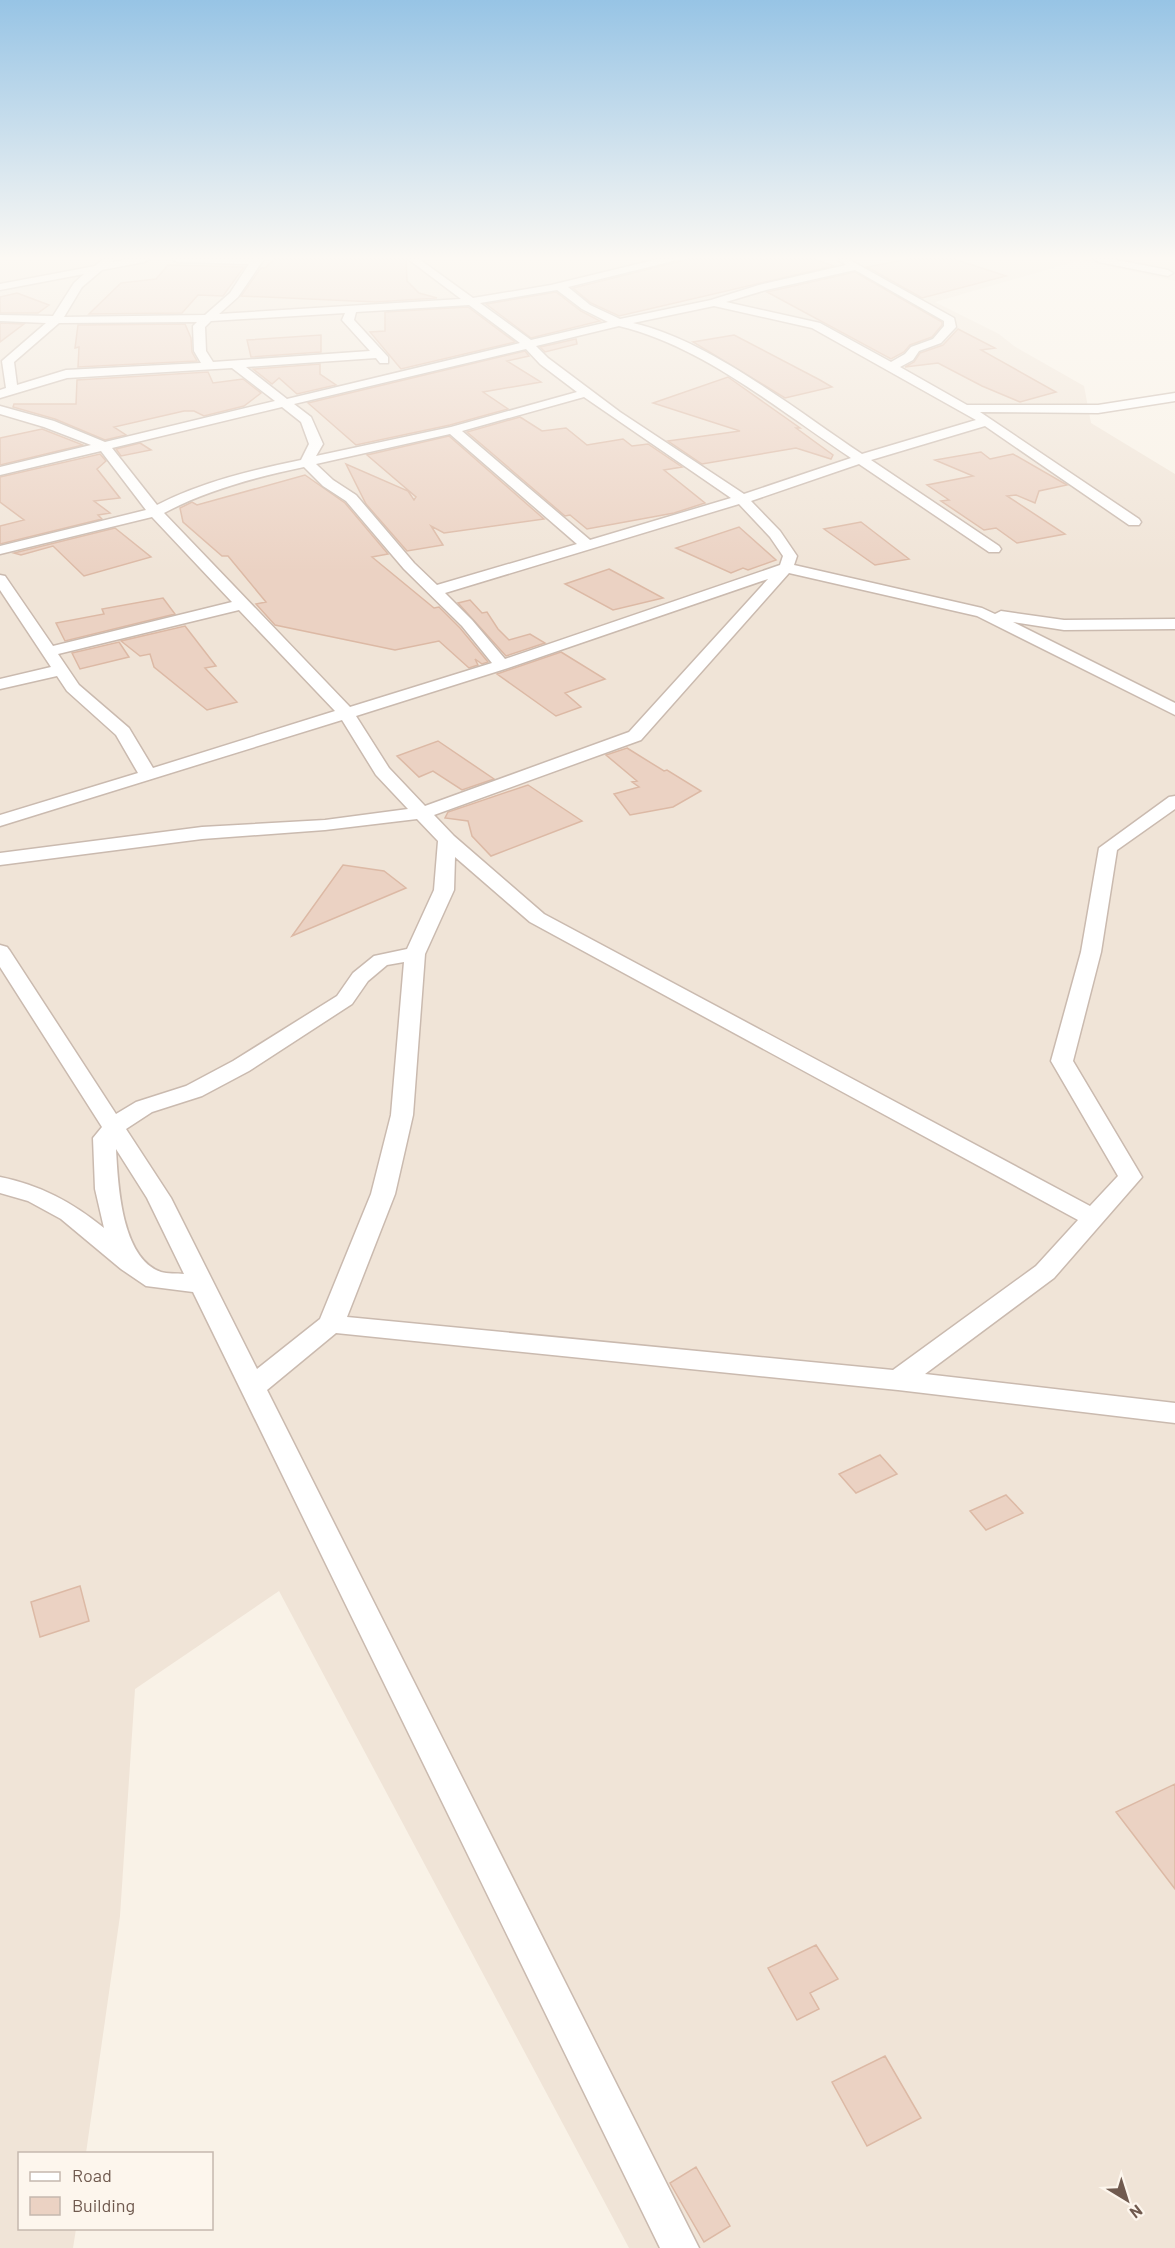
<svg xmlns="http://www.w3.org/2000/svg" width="1175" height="2248" font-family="Barlow,sans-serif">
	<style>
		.residential { fill: #f0e4d7 }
		.building { fill: #ebd2c3; stroke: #dcb9a5; stroke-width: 1.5 }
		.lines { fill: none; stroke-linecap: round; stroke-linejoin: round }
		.minor-casing { stroke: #cabaaf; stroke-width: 3 }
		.minor { fill: #fff; fill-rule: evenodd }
	</style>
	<rect width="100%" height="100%" fill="#f9f2e7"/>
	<path class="residential" d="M0,259H1175V281L1081,260L935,302L999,334L1014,346L1084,386L1091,423L1175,474V2248H629L279,1591L135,1689L120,1916L86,2153L20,2154V2228L76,2229L73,2248H0Z"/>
	<path class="building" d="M274,259H406L407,281L419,293L437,298L376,302L241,296L261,268H265Z
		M689,259H814L834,266L619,316L591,303L573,288Z
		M909,259H954L1006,276L922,298L867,267Z
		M168,265L244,267L223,296L198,295L182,313L89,314L121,283L156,279Z
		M855,272L942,322V325L932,337L910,345L904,352L891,359L767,292Z
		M556,292L581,311L600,321L531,338L486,304Z
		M17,293L49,305L38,313H0V297Z
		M468,307L515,342L401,369L370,332L385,331V312Z
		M0,323L24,324L0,342Z
		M185,324L191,338L192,352L197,361L78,367L79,347L75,348L78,325Z
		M958,329L995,348L981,350L1056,392L1020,402L982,386L938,363L905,367L914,362L920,353L943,345Z
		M321,335V352L251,357L247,340Z
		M734,335L820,380L832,387L785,398L693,342Z
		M576,339L577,344L545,352L540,347Z
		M525,351L529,356L507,361L541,382L483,392L508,409L450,425L356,445L308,403Z
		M320,364V374L336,385L297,394L279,378L272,384L253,369Z
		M208,372L213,383L243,379L261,393L244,406L204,416L194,411H184L114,427L126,435L105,440L55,419L13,407L14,404H76L77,380Z
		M728,377L800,428H796L833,455L831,459L796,448L702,464L668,441L740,431L653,403Z
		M520,417L542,431L566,428L587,445L623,439L632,446L648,444L682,467L664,470L705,503L674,513L587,529L570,515L565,516L467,432Z
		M42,429L83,445L0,465V438Z
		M449,436L544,519L444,533L431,526L443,545L407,551L366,504L346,464L408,491L414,500L416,497L367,455Z
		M140,443L151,450L121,456L116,449Z
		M981,452L990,459L1013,454L1067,485L1039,491L1035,503L1016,495L1007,496L1065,534L1017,543L996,528L984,530L941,501L949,500L927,485L973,476L935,460Z
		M100,454L106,461L97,469L120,498L94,501L110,513L98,515L102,519L0,544V526L24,520L0,502V477Z
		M305,475L345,503L388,554L372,557L434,608L439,607L460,628L488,662L482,664L475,659L478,665L469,668L439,641L395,650L275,625L256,604L266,602L228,556H222L183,522L180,508L192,502L197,505Z
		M861,522L909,559L875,565L824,529Z
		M739,527L776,560L748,570L743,568L731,573L676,548Z
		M115,528L151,557L84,576L53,546L21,555L14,553Z
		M609,569L663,598L613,610L565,584Z
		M163,598L175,614L65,641L56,623L104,614L102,609Z
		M470,600L482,613L487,612L498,629L509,640L530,634L545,643L506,656L458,603Z
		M185,626L216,666L205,668L237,702L207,710L154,667L150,654L140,656L121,641Z
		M119,642L129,657L80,669L72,653Z
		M561,652L605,679L565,693L581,707L556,716L497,674Z
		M438,741L494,779L462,790L433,771L419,777L397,756Z
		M627,748L664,771L667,770L701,791L673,807L630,815L614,794L639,787L632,782L637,781L606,755Z
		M528,785L582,821L491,856L472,836L468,821L445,818L448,812Z
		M343,865L384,871L406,888L292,936Z
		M880,1455L897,1474L856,1493L839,1474Z
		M1006,1495L1023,1513L986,1530L970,1511Z
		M80,1586L89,1621L40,1637L31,1602Z
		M1175,1784V1889L1116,1812Z
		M816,1945L838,1979L810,1993L819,2009L797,2020L768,1968Z
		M885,2056L921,2118L867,2146L832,2082Z
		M696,2167L730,2226L704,2242L670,2183Z"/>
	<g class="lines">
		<defs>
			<path id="minor" d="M103,259H114L112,262L129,259H149L144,262L102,270L82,287L64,317L205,315L230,293L249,264L177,262L172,259H264L238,297L219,314L461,299L408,259H419L473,298L551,285L658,259H674L673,261L568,287L590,305L620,319L711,300L759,285L846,265L838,260L848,259L954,318L956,327L941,343L919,351L913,360L900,367L967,405H1098L1175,393V401L1098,413L980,412L1139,519L1141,522L1139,525H1129L985,426L871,460L999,546L1001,549L999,552H989L859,464L751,501L780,531L797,556L794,565L982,608L995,614L1001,611L1064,620L1175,619V629L1064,630L1013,622L1175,703V715L977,616L789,573L641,740L434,815L454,836L544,914L1090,1206L1118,1176L1051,1061L1081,952L1099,848L1169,797L1175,796V809L1117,850L1101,952L1073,1061L1142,1177L1054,1278L925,1374L1175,1403V1423L898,1390L336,1333L267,1390L699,2248H660L193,1292L146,1286L121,1269L61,1219L28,1201L0,1193V1177C40,1185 72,1202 104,1228L95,1189L93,1138L102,1127L0,967V945L7,947L10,951L116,1114L136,1102L186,1086L233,1061L337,996L353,973L374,956L407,949L434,890L438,841L417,819L325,830L202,839L0,865V853L202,827L325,820L408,809L376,775L342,720L0,826V815L138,773L116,735L67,691L57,676L0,689V679L51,667L0,590V575L5,576L53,646L232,602L152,517L0,554V546L146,510L101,451L0,475V467L91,445L44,427L0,414V406L54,421L105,442L275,401L232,368L67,378L0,398V390L6,388L2,361L46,323L0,321V315L53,316L74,283L84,274L0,290V284L95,266ZM855,270L944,321V326L933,339L911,347L905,354L891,362L820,323L726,302L766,290ZM557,290L582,309L608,322L531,340L480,303ZM469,305L520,343L287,399L246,367L376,358L380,363H388V357L354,320L356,312ZM714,306L812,328L976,420L862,454C797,411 709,340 633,323ZM345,313L342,320L370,351L213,362L206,351L205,327L211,321ZM197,322L193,326L194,351L201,363L66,370L17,385L14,362L59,323ZM619,326C703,346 780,411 851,458L744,494L620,412L548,358L536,346ZM526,349L540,364L577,392L451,427L316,456L323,444L311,417L294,404ZM584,397L731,498L590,540L462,431ZM282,407L301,422L309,444L301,460C252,470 201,482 157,505L112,448ZM450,434L577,544L437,585L414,563L356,495L333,480L316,464ZM304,467L323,486L346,501L404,569L462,626L492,663L350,707L164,513C207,490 256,477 304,467ZM739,504L770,537L783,556L780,565L505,659L472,620L445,593ZM768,579L629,732L425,806L389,768L356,716L508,668ZM239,610L335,711L153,768L129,728L79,685L58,654ZM455,857L530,922L1078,1220L1036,1266L893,1370L347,1317L395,1194L413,1115L425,954L454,890ZM404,962L391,1115L371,1194L320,1319L257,1369L171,1198L126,1129L152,1112L202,1096L249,1071L352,1004L368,981L387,965ZM116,1149L147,1198L184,1274C177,1273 167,1274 161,1272C121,1258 118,1184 116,1149Z
				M1094,259H1112L1168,270L1173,273L1168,276L1099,262Z"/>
		</defs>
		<use href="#minor" class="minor-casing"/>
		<use href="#minor" class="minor"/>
	</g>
	<linearGradient id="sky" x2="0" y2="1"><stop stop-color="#97c4e5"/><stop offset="0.45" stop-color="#fcf9f4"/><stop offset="1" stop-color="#fcf9f4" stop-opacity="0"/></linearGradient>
	<rect width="1175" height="573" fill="url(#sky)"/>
	<rect x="18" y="2152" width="195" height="78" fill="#fdf6ed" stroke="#c5b8ae" stroke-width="1.5"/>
	<rect x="30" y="2172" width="30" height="9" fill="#ffffff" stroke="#c5b8ae" stroke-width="1.5"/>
	<text x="72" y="2182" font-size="18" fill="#705a4f">Road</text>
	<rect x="30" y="2197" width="30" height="18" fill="#ebd2c3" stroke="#c5b8ae" stroke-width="1.5"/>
	<text x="72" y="2212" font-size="18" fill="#705a4f">Building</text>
	<g transform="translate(1127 2200) rotate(142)" stroke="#fdf6ed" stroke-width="4.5" paint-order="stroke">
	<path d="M0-4.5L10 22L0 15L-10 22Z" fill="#705a4f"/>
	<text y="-9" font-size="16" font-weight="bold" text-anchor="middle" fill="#705a4f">N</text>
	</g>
</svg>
